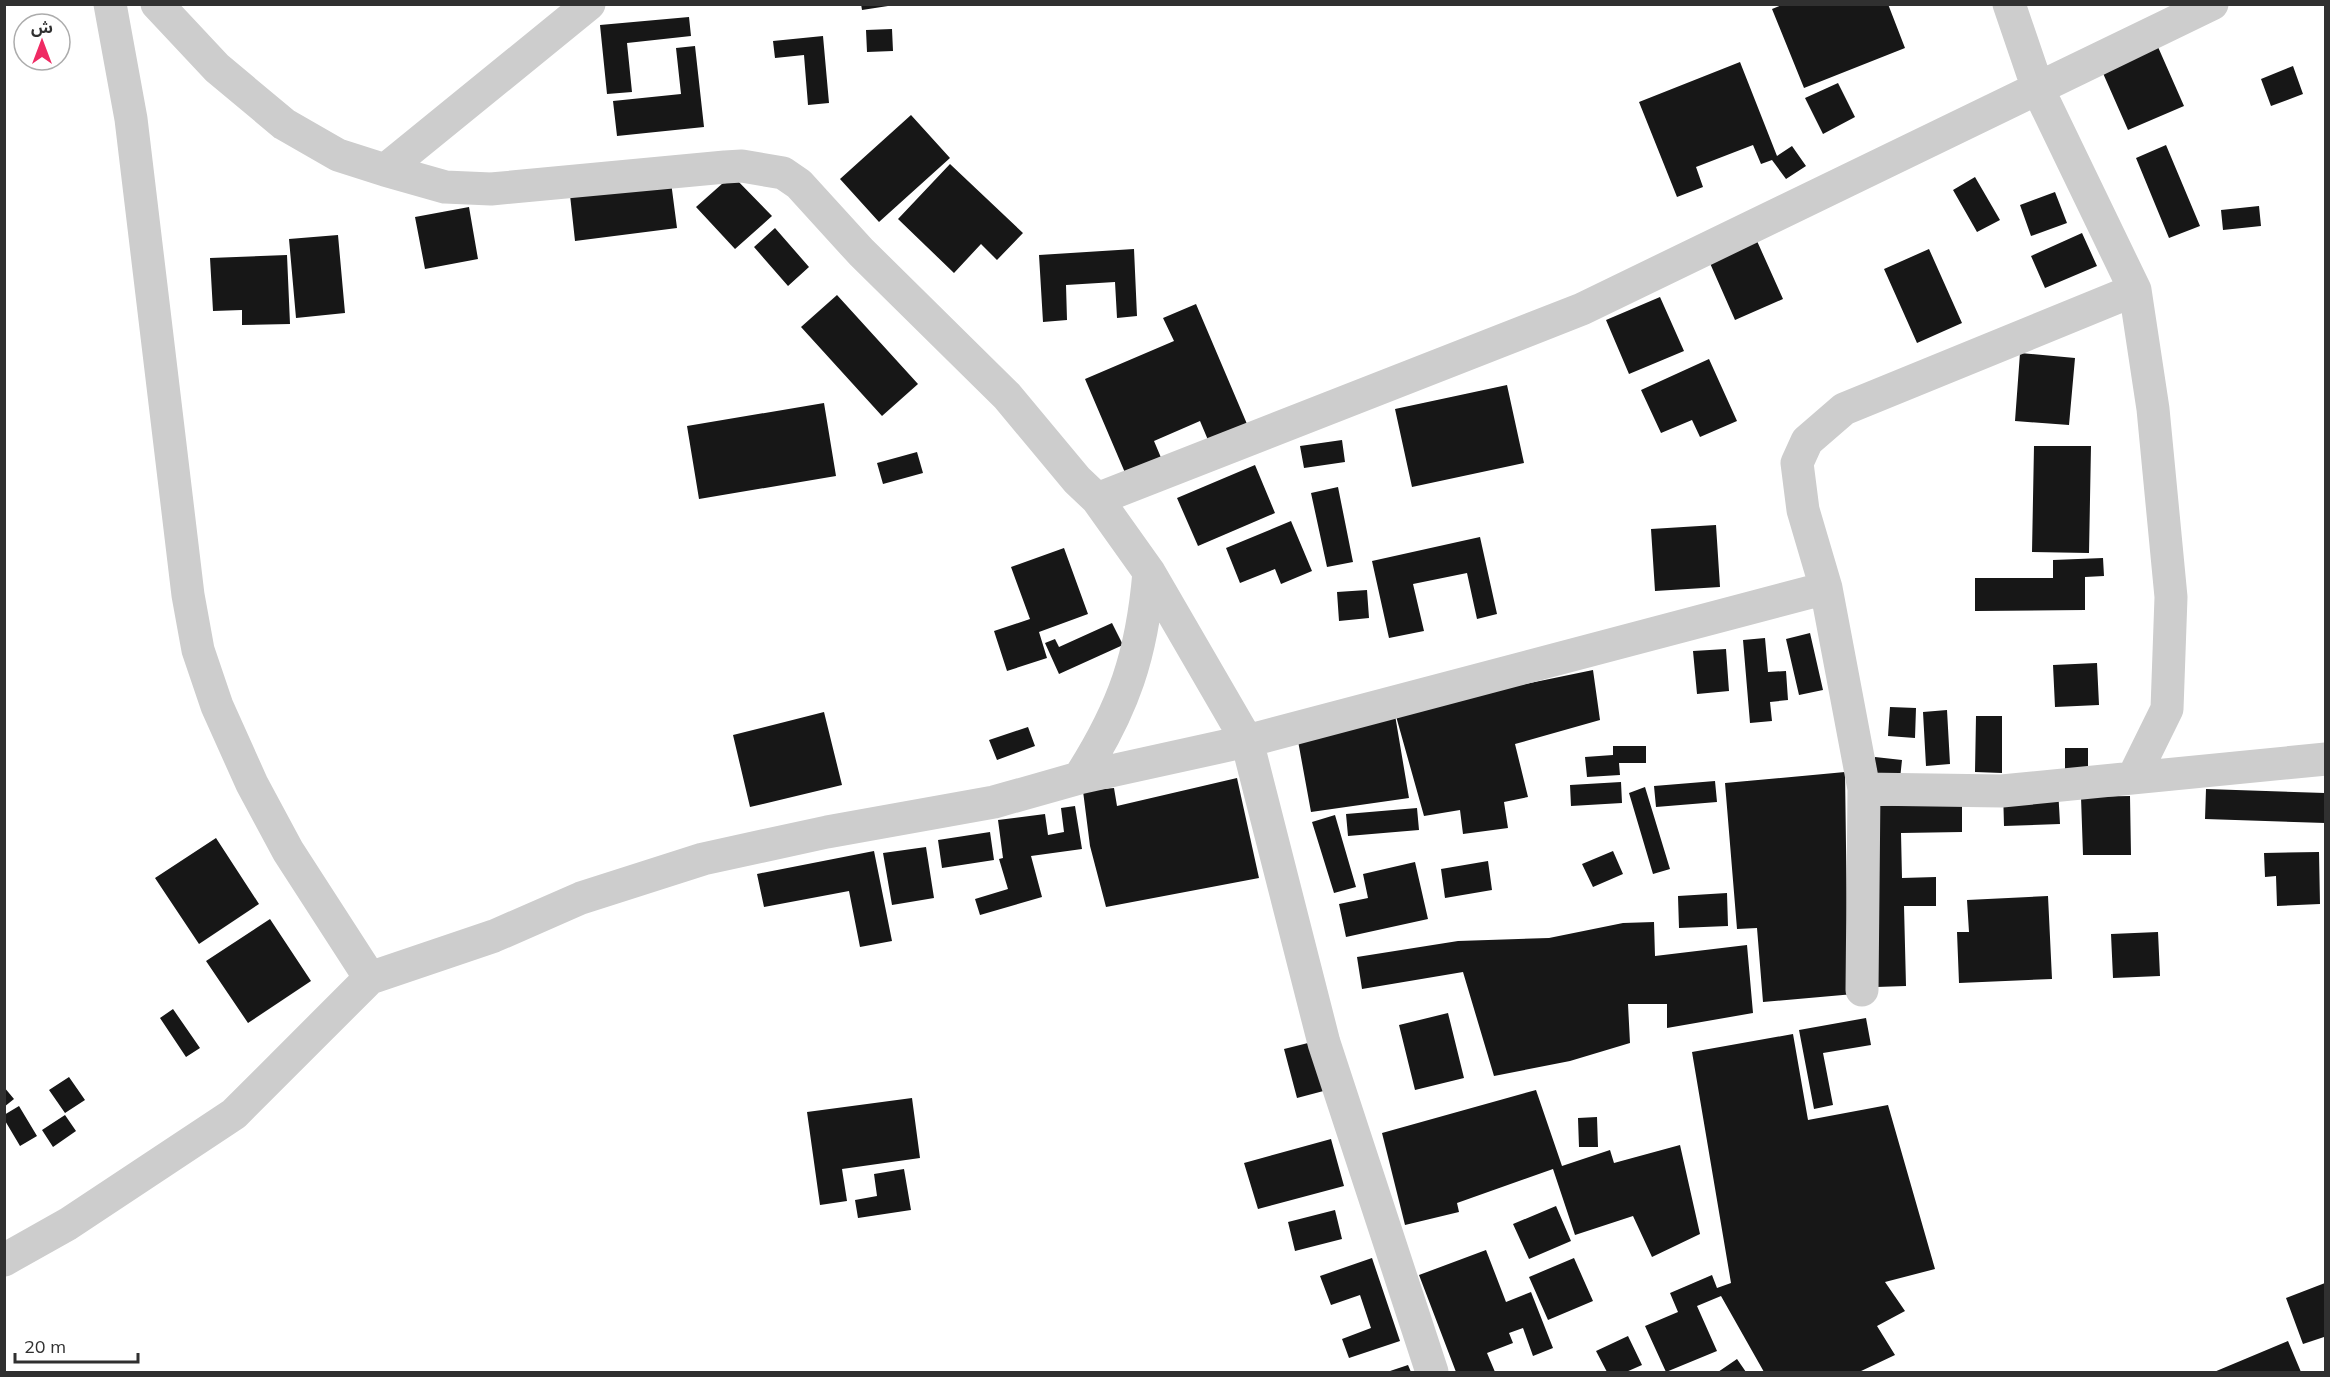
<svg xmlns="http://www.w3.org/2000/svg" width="2330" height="1377" font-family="Mulish,'Noto Sans Arabic',sans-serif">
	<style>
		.building { fill: #171717 }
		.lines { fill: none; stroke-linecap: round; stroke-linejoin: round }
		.street { stroke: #cdcdcd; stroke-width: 33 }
	</style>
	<rect width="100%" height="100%" fill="#fff"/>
	<path class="building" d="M861,4H887L888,6L862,10Z
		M1784,4H1888L1905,48L1804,88L1772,9Z
		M689,17L691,36L627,43L632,92L607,94L600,25Z
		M892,29L893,51L867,52L866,30Z
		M823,36L829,103L808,105L804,55L775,58L773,41Z
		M695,46L704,127L617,136L613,101L681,94L676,48Z
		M2158,47L2184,106L2128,130L2102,71Z
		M1740,62L1777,156L1792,146L1806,166L1786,179L1772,160L1761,164L1753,145L1696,167L1703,187L1677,197L1639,102Z
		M2293,66L2303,94L2271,106L2261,79Z
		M1838,83L1855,117L1823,134L1805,98Z
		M911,115L950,158L879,222L840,179Z
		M2166,145L2200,226L2169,238L2136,158Z
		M950,164L1023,233L997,260L981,244L954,273L898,219Z
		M732,175L772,216L735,249L696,207Z
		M1975,177L2000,220L1977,232L1953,190Z
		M671,182L677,228L575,241L570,195Z
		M2055,192L2067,223L2031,236L2020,205Z
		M2259,206L2261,226L2223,230L2221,210Z
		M469,207L478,259L425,269L415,217Z
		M775,228L809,267L788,286L754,247Z
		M2082,233L2097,266L2045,288L2031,256Z
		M338,235L345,313L296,318L289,239Z
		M1757,241L1783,299L1735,320L1709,261Z
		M1134,249L1137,316L1117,318L1115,282L1066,285L1067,320L1043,322L1039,255Z
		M1929,249L1962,323L1917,343L1884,269Z
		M287,255L290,324L242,325V310L213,311L210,258Z
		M837,295L918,384L882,416L801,327Z
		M1660,297L1684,351L1629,374L1606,320Z
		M1196,304L1247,424L1208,440L1200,421L1154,441L1162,460L1126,475L1085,379L1174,341L1163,318Z
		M2020,353L2075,358L2069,425L2015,421Z
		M1709,359L1737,421L1700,437L1692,420L1661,433L1641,390Z
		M1507,385L1524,463L1412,487L1395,409Z
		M824,403L836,476L699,499L687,426Z
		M1342,440L1345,462L1304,468L1300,446Z
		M2034,446H2091L2089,553L2032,552Z
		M917,452L923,473L883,484L877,463Z
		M1255,465L1275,513L1198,546L1177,498Z
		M1338,487L1353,562L1327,567L1311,493Z
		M1291,521L1312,571L1281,584L1275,569L1240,583L1226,548Z
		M1716,525L1720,587L1655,591L1651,529Z
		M1480,537L1497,614L1477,619L1467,573L1413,584L1424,631L1389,638L1372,561Z
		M1064,548L1088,614L1039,632L1047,658L1007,671L994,631L1030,619L1011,567Z
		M2103,558L2104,576L2085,577V610L1975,611V578H2053V560Z
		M1367,590L1369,618L1339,621L1337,592Z
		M1112,623L1123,645L1059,674L1045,643L1055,639L1059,647Z
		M1810,633L1823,690L1799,695L1786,639Z
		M1765,638L1768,672L1786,671L1788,700L1770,702L1772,721L1750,723L1743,640Z
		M1726,649L1729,691L1697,694L1693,651Z
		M2097,663L2099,705L2055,707L2053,665Z
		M1593,670L1600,720L1515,744L1528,797L1504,802L1508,828L1463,834L1460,810L1424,816L1394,709L1409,798L1311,812L1294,719L1501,689Z
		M1890,707L1916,708L1915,738L1888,736Z
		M1947,710L1950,764L1926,766L1923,712Z
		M824,712L842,785L750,807L733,735Z
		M1976,716H2002V773L1975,772Z
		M1028,727L1035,746L997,760L989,740Z
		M1613,746H1646V763H1619L1620,775L1587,777L1585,757L1613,755Z
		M2065,748H2088V769H2065Z
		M1875,757L1902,760L1900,779L1873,776Z
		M1845,772L1847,921L1854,994L1763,1002L1757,928L1737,929L1725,783Z
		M1237,778L1259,878L1106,907L1090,846L1083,791L1114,788L1117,806Z
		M1715,781L1717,802L1656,807L1654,786Z
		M1621,782L1622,803L1571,806L1570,785Z
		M1645,787L1670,869L1653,874L1629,793Z
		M2058,788L2060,824L2004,826L2003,789Z
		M2206,789L2325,793V823L2205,819Z
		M2130,796L2131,855H2083L2081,797Z
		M1962,804V832L1901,833L1902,878L1936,877V906H1904L1906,986L1876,987L1874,806Z
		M1075,806L1082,849L1031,856L1042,897L980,915L975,899L1008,889L999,859L1003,858L998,820L1045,814L1048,835L1064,832L1061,808Z
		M1417,808L1419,830L1348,836L1346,814Z
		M1335,815L1356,887L1334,893L1312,822Z
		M990,832L994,860L942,868L938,840Z
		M216,838L259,904L199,944L155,878Z
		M926,847L934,898L892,905L883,853Z
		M874,851L892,941L860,947L849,891L764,907L757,874Z
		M1613,851L1623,874L1593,887L1582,864Z
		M2319,852L2320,904L2277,906L2276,876L2265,877L2264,853Z
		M1488,861L1492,890L1445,898L1441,869Z
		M1415,862L1428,919L1346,937L1339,904L1368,898L1363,874Z
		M1727,893L1728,926L1679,928L1678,896Z
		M2048,896L2052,979L1959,983L1957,932H1969L1967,900Z
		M270,919L311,981L248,1023L206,961Z
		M1654,922L1655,956L1747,945L1753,1013L1667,1028V1004H1628L1630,1043L1570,1061L1494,1076L1463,972L1362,989L1357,957L1458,941L1549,938L1623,923Z
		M2158,932L2160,976L2113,978L2111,934Z
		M173,1009L200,1048L186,1057L160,1018Z
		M1448,1013L1464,1078L1415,1090L1399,1025Z
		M1866,1018L1871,1045L1823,1053L1833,1105L1814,1109L1799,1030Z
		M1793,1034L1808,1120L1888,1105L1935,1269L1885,1282L1905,1311L1877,1326L1895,1355L1859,1372H1764L1721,1296L1697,1306L1717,1351L1666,1372L1645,1326L1678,1312L1670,1293L1712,1275L1717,1288L1731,1283L1692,1052Z
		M1336,1036L1350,1084L1297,1098L1284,1049Z
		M69,1077L85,1100L65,1113L49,1090Z
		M4,1087L14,1099L4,1107Z
		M1536,1090L1562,1166L1610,1150L1614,1163L1680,1145L1700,1234L1652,1257L1633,1216L1575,1235L1553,1169L1457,1203L1459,1212L1405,1225L1382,1133Z
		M912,1098L920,1158L842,1169L847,1201L820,1205L807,1112Z
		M19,1106L37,1136L20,1146L4,1119V1115Z
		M65,1115L76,1131L53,1147L42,1130Z
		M1597,1117L1598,1147H1579L1578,1118Z
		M1331,1139L1344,1186L1258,1209L1244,1163Z
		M904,1169L911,1210L858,1218L855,1200L877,1196L874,1174Z
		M1556,1206L1571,1241L1529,1259L1513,1224Z
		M1335,1210L1342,1239L1295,1251L1288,1222Z
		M1486,1250L1506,1302L1531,1292L1553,1348L1533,1356L1523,1328L1509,1333L1513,1343L1487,1353L1495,1372H1456L1419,1275Z
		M1372,1258L1400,1341L1349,1358L1342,1339L1371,1328L1360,1295L1331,1305L1320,1276Z
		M1574,1258L1593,1301L1548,1320L1529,1277Z
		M2325,1283V1341L2324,1337L2303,1344L2286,1298Z
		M1628,1336L1642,1365L1626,1372H1607L1596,1351Z
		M2288,1341L2301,1372H2214Z
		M1737,1359L1746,1372H1718Z
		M1408,1365L1411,1372H1387Z"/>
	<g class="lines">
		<path class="street" d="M110,4L131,119L188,595L198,650L217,706L252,784L288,851L370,978
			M157,4L217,68L284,124L338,155L385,170L445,187L491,189L725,167L742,166L783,173L799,184L861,252L1007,396L1077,480L1097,499L1149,572L1247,741L1826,588
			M2009,4L2038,89L2135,290L2153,409L2171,597L2167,709L2134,776
			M385,170L589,4
			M1097,499L1582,309L2212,4
			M1079,778C1124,708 1142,655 1149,572
			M1864,789L2002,791L2326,759
			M1862,990L1864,789L1826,588L1803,510L1797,463L1807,441L1844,409L2135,290
			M4,1260L68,1224L234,1114L370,978L494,936L581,898L703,859L827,832L994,802L1079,778L1247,741L1324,1043L1432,1372"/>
	</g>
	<rect width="2330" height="1377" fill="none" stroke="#303030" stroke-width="12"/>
	<g transform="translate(42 42)"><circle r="28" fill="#ffffff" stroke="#acacac" stroke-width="1.5"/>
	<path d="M0-4.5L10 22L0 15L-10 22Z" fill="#ef2a63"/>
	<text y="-9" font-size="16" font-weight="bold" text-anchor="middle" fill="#303030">ش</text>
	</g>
	<path d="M15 1353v9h123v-9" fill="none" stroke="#303030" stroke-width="3"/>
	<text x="24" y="1353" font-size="18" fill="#303030" stroke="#ffffff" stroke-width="4.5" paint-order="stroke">20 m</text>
</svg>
